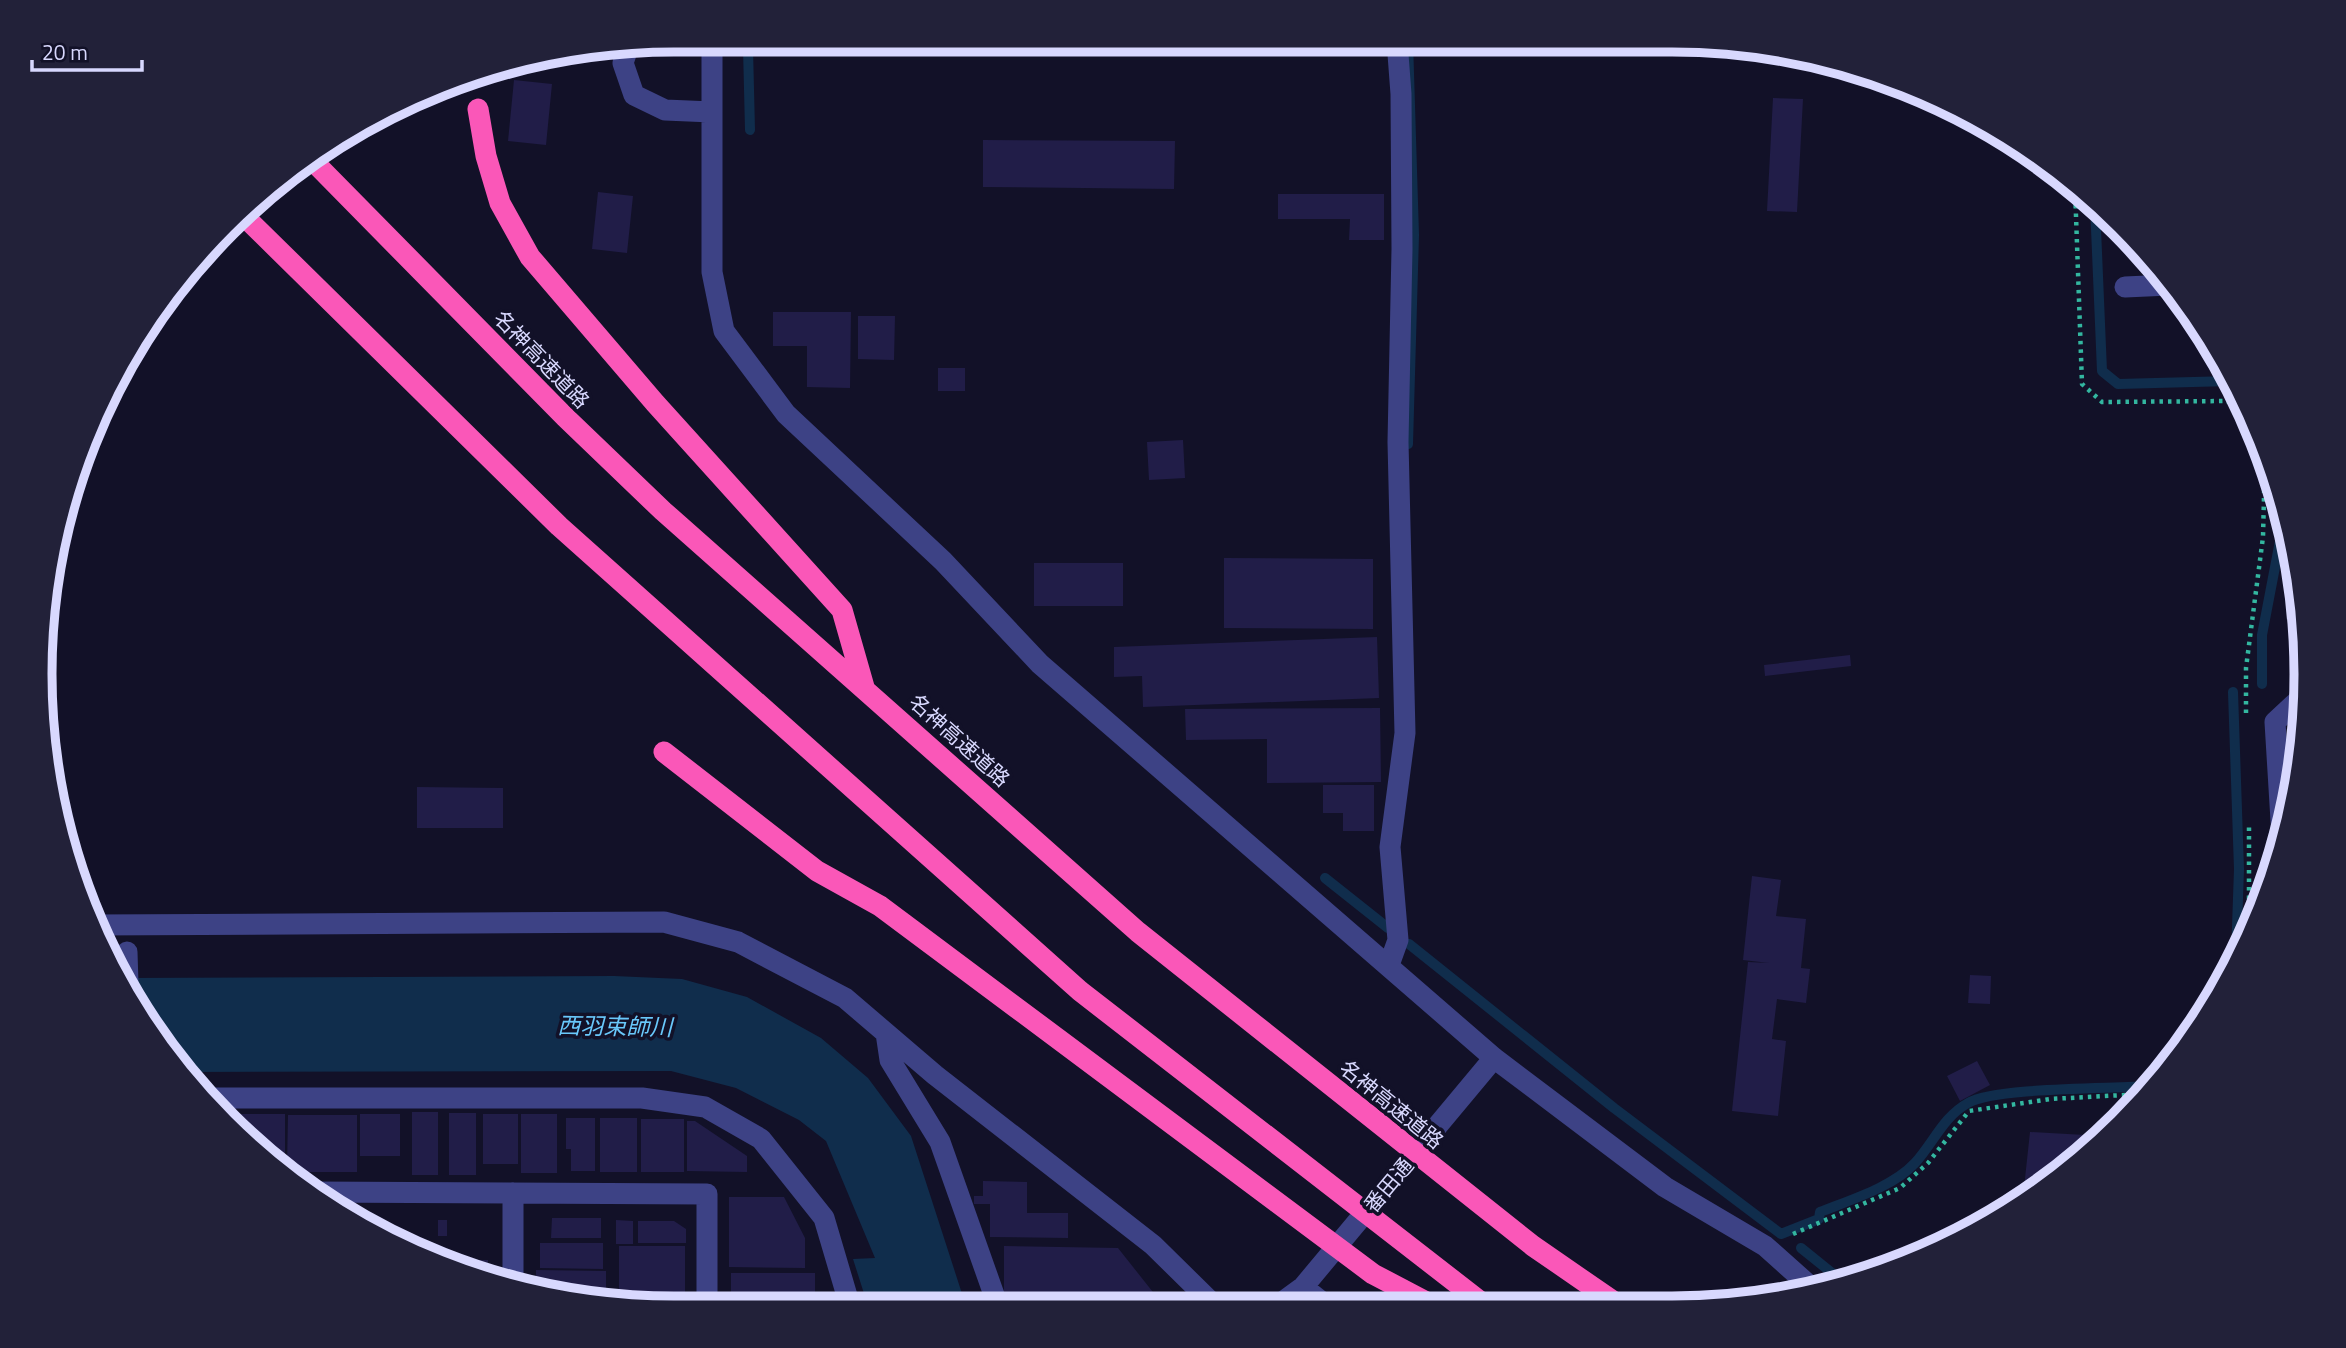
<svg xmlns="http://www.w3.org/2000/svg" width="2346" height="1348" font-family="'Titillium Web','Noto Sans JP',sans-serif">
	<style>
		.water { fill: #102d4c }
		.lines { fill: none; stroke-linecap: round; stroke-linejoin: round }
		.stream { stroke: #102d4c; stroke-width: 10 }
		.building { fill: #211d48 }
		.path { stroke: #33b7a0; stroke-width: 4.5; stroke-dasharray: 3.5 5; stroke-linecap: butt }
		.minor { stroke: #3d4285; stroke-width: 21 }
		.highway { stroke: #fa57b8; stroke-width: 21 }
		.labels { text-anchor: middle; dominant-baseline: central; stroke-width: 7; stroke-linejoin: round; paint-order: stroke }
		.street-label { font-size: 21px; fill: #d8d8fe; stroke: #121128 }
		.water-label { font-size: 23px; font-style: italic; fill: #69c8fb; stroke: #121128 }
		.rim { fill: none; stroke: #d8d8fe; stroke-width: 9 }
	</style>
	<rect width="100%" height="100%" fill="#121128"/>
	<path class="water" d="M614,976L682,979L747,997L821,1038L868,1078L911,1136L966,1306H868L853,1259L875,1258L826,1141L799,1120L736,1088L671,1071L184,1072L171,1060L124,978Z"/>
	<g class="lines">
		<path class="stream" d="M748,48L750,130
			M2095,205L2102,371L2118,384L2231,381
			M1408,444L1414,235L1408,41
			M2262,684V635L2284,520
			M2233,692L2239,869L2236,956
			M1325,878L1388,928
			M1409,944L1614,1108L1781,1234L1819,1219L1820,1212C1850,1200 1893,1187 1915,1163C1934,1142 1943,1117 1968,1103C1995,1087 2112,1089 2149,1086
			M1801,1248L1842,1281"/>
	</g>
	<path class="building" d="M514,80L552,84L546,145L508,141Z
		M1773,98L1803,99L1797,212L1767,211Z
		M983,140L1175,141L1174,189L983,187Z
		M598,192L633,196L627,253L592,249Z
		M1278,194H1384V240H1349L1350,219H1278Z
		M773,312H851L850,388L807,387V346H773Z
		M858,316H895L894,360L858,359Z
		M938,368H965V391H938Z
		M1183,440L1185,478L1149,480L1147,442Z
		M1224,558L1373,559V629L1224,628Z
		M1034,563H1123V606H1034Z
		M1377,637L1379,698L1143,707L1142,676L1114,677V647Z
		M1850,655L1851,666L1765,676L1764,665Z
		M1380,708L1381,782L1267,783V739L1186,740L1185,709Z
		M1323,785H1374V831H1343V813H1323Z
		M417,787L503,788V828H417Z
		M1752,876L1781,880L1776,916L1806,919L1801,968L1810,969L1806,1003L1777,999L1772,1039L1786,1041L1778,1116L1732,1111L1748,962L1769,963L1743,960Z
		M1970,975L1991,976L1990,1004L1968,1003Z
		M1977,1061L1990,1085L1960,1101L1947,1076Z
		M412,1112H438V1175H412Z
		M449,1113H476V1175H449Z
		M229,1114H285V1166Z
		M360,1114H400V1156H360Z
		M483,1114H518V1164H483Z
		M521,1114H557V1173H521Z
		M288,1115H357V1172H291L287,1168Z
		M566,1118H595V1171H571V1149H566Z
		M600,1118H637V1172H600Z
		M641,1119H684V1172H641Z
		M687,1121H695L747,1156V1172L687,1171Z
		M2030,1132L2103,1136L2023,1197Z
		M983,1181L1027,1182V1213H1068V1238L990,1237V1204H974V1196H983Z
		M729,1197H784L805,1238V1268L729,1267Z
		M552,1218H601V1238H551Z
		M438,1220H447V1236H438Z
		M616,1220L633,1221V1244H616Z
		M638,1221H674L686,1229V1243H638Z
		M540,1243H603V1269L540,1268Z
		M619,1246H685V1306L619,1304Z
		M1004,1246L1118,1248L1164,1306H1009L1004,1294Z
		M455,1260H488V1278L455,1267Z
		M536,1270L606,1271V1301L536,1287Z
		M731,1273H815V1298H731Z
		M731,1302H815V1306H731Z"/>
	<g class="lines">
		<path class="path" d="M2075,188L2082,384L2102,402L2227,401L2246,411
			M2246,713V668L2263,537L2265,456
			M2249,933V827
			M1793,1234L1900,1188L1928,1163L1969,1111L2050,1099L2143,1094"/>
		<path class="minor" d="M712,40V272L724,331L786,414L943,561L1040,664L1494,1058L1665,1187L1765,1246L1811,1287
			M628,48L623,63L634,95L665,110L712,112
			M2125,287L2169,285
			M2282,837L2275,722L2304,695
			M93,925L664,922L738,942L845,998L935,1075L1153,1245L1215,1306
			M127,952L128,984
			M1389,965L1398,940L1390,847L1405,733L1398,442L1402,249L1401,94L1397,41
			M886,1033L890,1060L940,1142L998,1306
			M212,1098H642L705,1107L761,1139L824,1218L850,1306
			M312,1192L707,1194V1306
			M513,1193V1283
			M1303,1287L1327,1306
			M1277,1306L1303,1287L1494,1058"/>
		<path class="highway" d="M478,109L486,156L500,203L530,257L655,403L842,610L864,687
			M311,159L565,417L663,511L1138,932L1533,1246L1620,1306
			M245,217L559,526L1080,991L1486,1306
			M664,752L817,871L880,906L1373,1274L1434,1306"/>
	</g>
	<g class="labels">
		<g class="street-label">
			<text transform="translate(542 359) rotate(46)">名神高速道路</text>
			<text transform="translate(960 740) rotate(42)">名神高速道路</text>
			<text transform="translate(1392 1104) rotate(39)">名神高速道路</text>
			<text transform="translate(1388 1185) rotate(-50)">番田通</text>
		</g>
		<g class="water-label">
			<text transform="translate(615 1026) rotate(1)">西羽束師川</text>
		</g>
	</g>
	<path d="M0 0H2346V1348H0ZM674 52H1672A622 622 0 0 1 2294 674V674A622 622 0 0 1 1672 1296H674A622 622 0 0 1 52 674V674A622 622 0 0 1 674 52Z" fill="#222139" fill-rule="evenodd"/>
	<path class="rim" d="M674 52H1672A622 622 0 0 1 2294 674V674A622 622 0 0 1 1672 1296H674A622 622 0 0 1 52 674V674A622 622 0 0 1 674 52Z"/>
	<path d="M32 60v10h110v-10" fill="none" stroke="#d8d8fe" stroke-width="3.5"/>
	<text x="42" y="60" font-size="21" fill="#d8d8fe" stroke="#121128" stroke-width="5" paint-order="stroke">20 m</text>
</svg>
